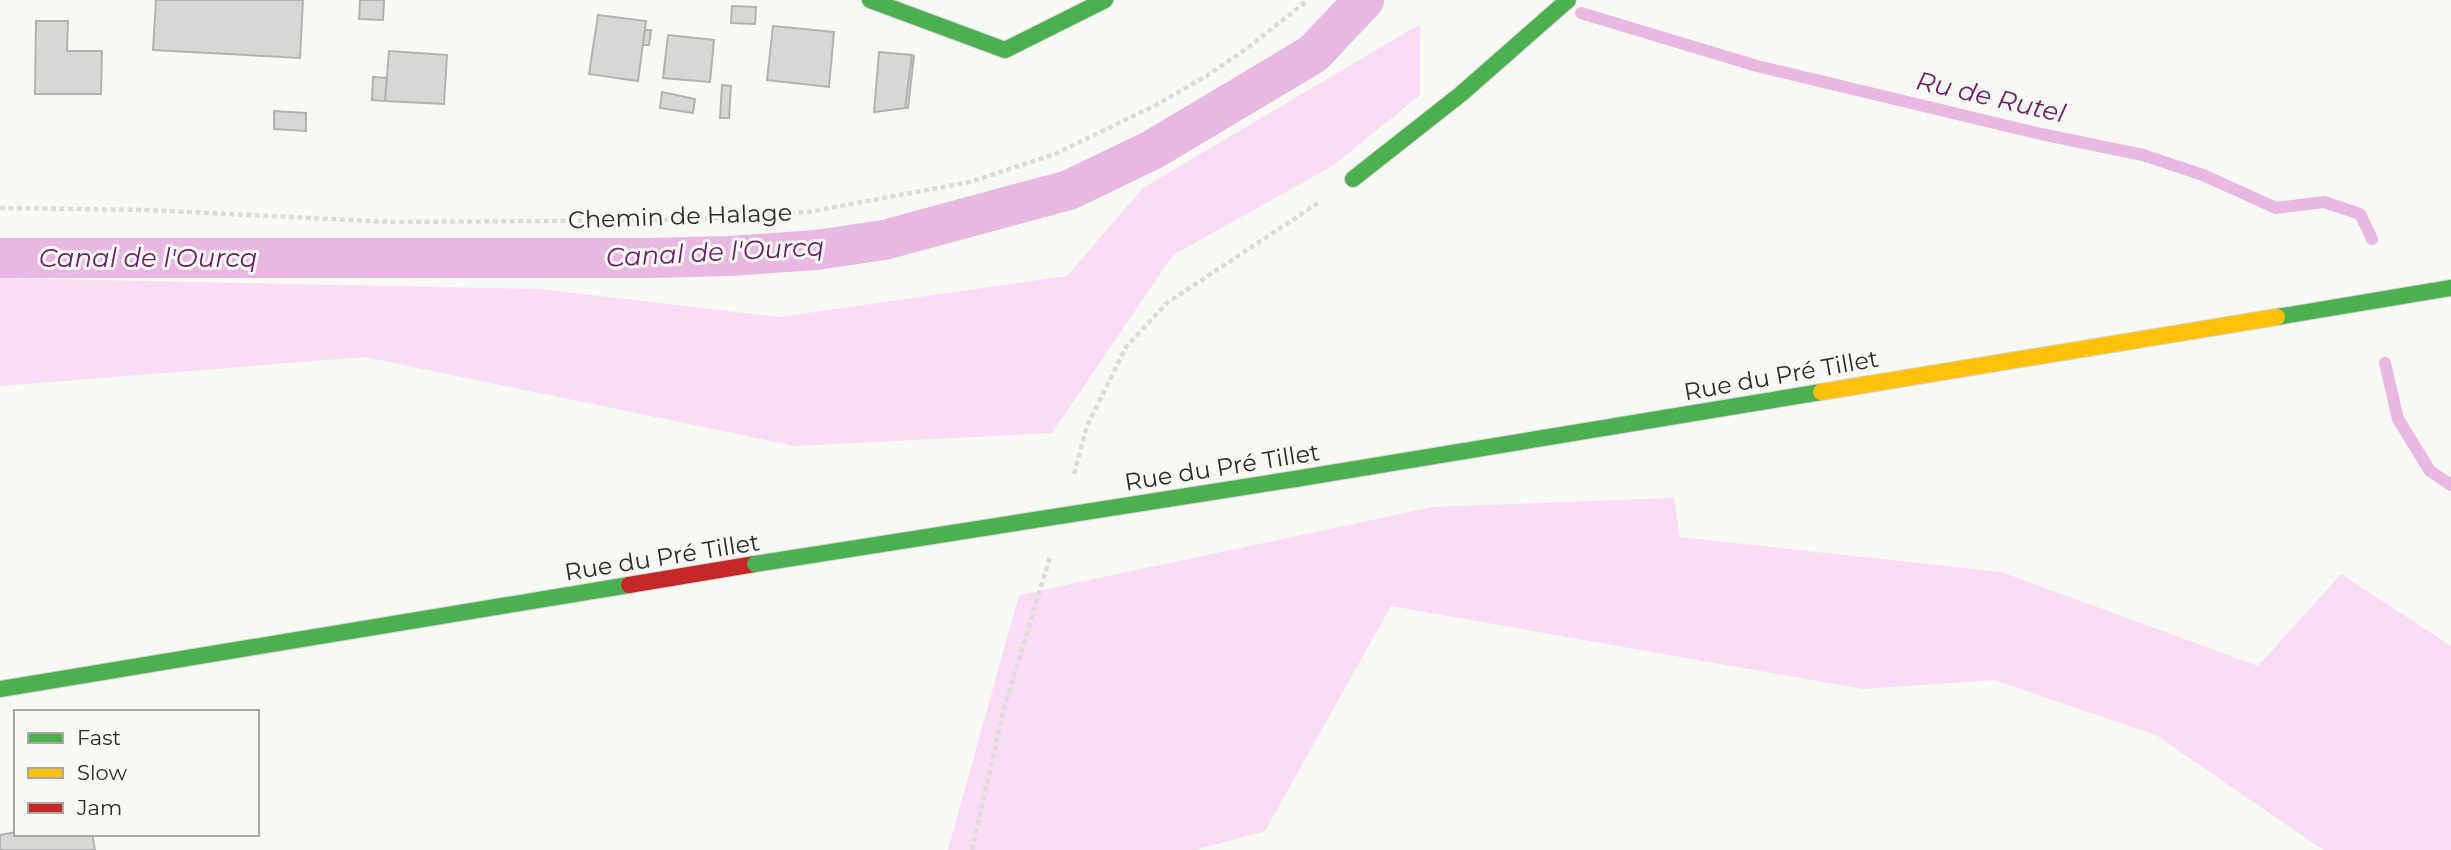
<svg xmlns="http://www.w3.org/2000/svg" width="2451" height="850" font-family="Montserrat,sans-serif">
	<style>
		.green { fill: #f9dcf4 }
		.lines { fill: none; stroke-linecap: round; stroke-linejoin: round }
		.stream { stroke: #e8b7e2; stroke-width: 12 }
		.canal { stroke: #e8b7e2; stroke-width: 40 }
		.building { fill: #d7d7d5; stroke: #b2b2b0; stroke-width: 2 }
		.fast-casing { stroke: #d5d5d3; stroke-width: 18 }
		.slow-casing { stroke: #d5d5d3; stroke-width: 18 }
		.jam-casing { stroke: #d5d5d3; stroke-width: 18 }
		.path { stroke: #dbdbdb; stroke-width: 4.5; stroke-dasharray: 5 3.5; stroke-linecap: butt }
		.fast { stroke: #4caf50; stroke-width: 16 }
		.slow { stroke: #ffc107; stroke-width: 16 }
		.jam { stroke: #c62828; stroke-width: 16 }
		.fast-bridge-casing { stroke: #d5d5d3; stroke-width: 18; stroke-linecap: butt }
		.fast-bridge { stroke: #4caf50; stroke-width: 16 }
		.labels { text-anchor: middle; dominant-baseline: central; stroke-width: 6; stroke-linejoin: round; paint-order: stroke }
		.street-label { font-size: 24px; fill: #2b2b29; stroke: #f9f9f4 }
		.water-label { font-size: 26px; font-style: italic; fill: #6c1c68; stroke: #f9f9f4 }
	</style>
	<rect width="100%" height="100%" fill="#f8f8f5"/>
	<path class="green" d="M1420,24V95L1334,165L1173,255L1052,433L795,446L365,357L0,386V278L540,289L779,317L1067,276L1143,188Z
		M1674,498L1680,537L2001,572L2258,666L2341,574L2451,646V850H2323L2156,735L1994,680L1863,689L1391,606L1265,831L1195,850H948L1019,595L1433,507Z"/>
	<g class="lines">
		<path class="stream" d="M1581,13L1757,66L2041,134L2143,155L2203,175L2276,208L2324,202L2360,214L2372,239
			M2385,363L2398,419L2430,471L2451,485"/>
		<path class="canal" d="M0,258H650L730,256L816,250L884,240L1069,190L1152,150L1313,54L1364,0"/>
	</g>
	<path class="building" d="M156,0H303L300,58L153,50Z
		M360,0H384L383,20L359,19Z
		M732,6L756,7L755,24L731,23Z
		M598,15L646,21L638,81L589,74Z
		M36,21H68L67,51H102L101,94H35Z
		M773,26L834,32L829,87L767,80Z
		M645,30H651L649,45H643Z
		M668,35L714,40L710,82L663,78Z
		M389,51L447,55L444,104L385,101Z
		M879,52L912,55L905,108L874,112Z
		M912,55L914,56L908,108H905Z
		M373,77L387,78L385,101L372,100Z
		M722,85L731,86L729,118H720Z
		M662,92L695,99L693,113L660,108Z
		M274,111L306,113V131L274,129Z
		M16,832V834H92L95,850H0V835Z"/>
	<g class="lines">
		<defs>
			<path id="fast" d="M870,0L1005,50L1105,0
				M1353,179L1461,94L1568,0
				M2277,317L2451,288
				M1295,479L1821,392
				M0,689L629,585"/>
			<path id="slow" d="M1821,392L2277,317"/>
			<path id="jam" d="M629,585L755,564"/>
		</defs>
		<use href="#fast" class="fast-casing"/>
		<use href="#slow" class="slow-casing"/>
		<use href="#jam" class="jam-casing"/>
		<path class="path" d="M0,208L148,210L391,222L681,220L808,212L970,182L1055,154L1156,105L1208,75L1250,46L1308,0
			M1074,474L1087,426L1126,347L1167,303L1321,201
			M972,850L1004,708L1050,557"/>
		<use href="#fast" class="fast"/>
		<use href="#slow" class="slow"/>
		<use href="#jam" class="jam"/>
		<defs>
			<path id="fast-bridge" d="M755,564L1295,479"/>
		</defs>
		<use href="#fast-bridge" class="fast-bridge-casing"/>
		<use href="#fast-bridge" class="fast-bridge"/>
	</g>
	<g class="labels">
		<g class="street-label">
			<text transform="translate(680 216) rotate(-2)">Chemin de Halage</text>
			<text transform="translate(1781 375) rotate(-10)">Rue du Pré Tillet</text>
			<text transform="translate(1222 467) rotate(-9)">Rue du Pré Tillet</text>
			<text transform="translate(662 557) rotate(-9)">Rue du Pré Tillet</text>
		</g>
		<g class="water-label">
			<text transform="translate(1991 97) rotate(13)">Ru de Rutel</text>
			<text transform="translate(715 252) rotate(-3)">Canal de l'Ourcq</text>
			<text x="148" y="258">Canal de l'Ourcq</text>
		</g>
	</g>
	<rect x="14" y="710" width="245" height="126" fill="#f9f9f4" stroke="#a7a7a3" stroke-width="2"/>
	<rect x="28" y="733" width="35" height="10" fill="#4caf50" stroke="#a7a7a3" stroke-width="2"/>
	<text x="77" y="745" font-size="21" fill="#2b2b29">Fast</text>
	<rect x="28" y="768" width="35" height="10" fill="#ffc107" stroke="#a7a7a3" stroke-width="2"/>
	<text x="77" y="780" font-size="21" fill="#2b2b29">Slow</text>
	<rect x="28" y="803" width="35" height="10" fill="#c62828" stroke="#a7a7a3" stroke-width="2"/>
	<text x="77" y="815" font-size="21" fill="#2b2b29">Jam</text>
</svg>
